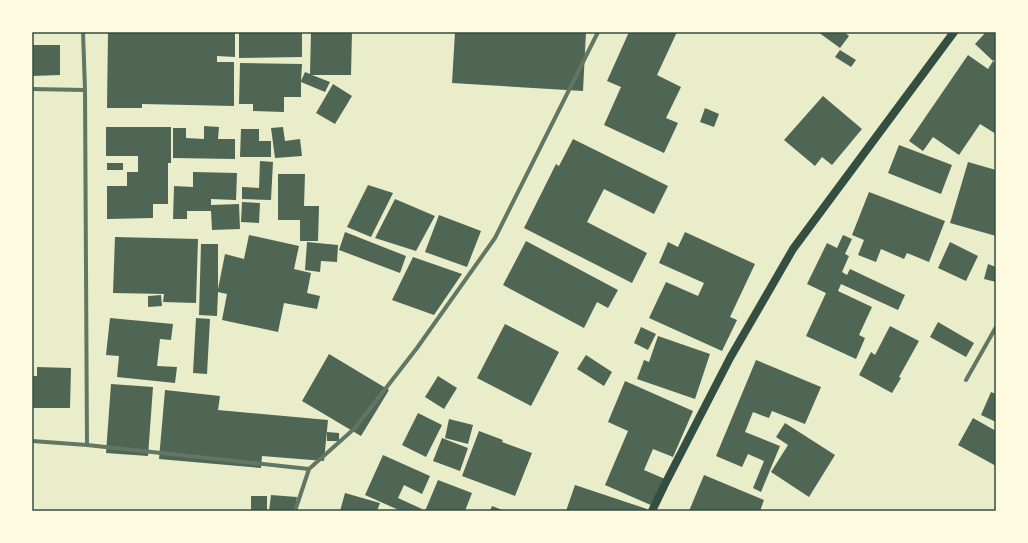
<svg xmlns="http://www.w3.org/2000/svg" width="1028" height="543" font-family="'Noto Serif',serif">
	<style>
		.building { fill: #4f6655 }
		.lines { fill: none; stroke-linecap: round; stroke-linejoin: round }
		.minor { stroke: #617663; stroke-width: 4 }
		.secondary { stroke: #344e41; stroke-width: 8 }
		.neatline { fill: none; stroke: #344e41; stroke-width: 1.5 }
	</style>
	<rect width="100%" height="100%" fill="#e9edc9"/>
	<path class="building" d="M108,32H235V57L217,56V62H234V106L142,104V108H107Z
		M239,32H302V57L239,58Z
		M311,32H352L351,75H312L330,82L325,92L301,82V97H284V112L253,111V104H239L240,63L302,64L301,81L305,72L310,74Z
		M455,32H586L583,91L452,83Z
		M629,32H677L657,75L681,87L666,118L678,123L664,153L604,125L621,87L607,81Z
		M818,32H844L849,36L840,48Z
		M986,32H996V58L993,61L975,44Z
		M32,45H60V75L32,76Z
		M840,50L856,60L851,67L835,57Z
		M968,55L988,69L993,61L996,64V134L980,124L959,155L933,137L923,151L909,141Z
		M333,84L352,96L335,124L316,113Z
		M823,96L862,129L832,165L822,157L815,166L784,140Z
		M705,108L719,114L714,127L700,122Z
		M204,126L219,127L218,139H235V159L173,158V128H186V138L204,139Z
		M106,127H171V163H168V204H153V218L107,219V186H127V172H138V156H106Z
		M283,127L285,141L300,139L302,156L275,158L271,128Z
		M241,129H259V141H271V157H240Z
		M573,139L668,186L654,214L604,189L587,222L647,253L632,283L524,228L556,164L559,166Z
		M899,145L952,165L941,194L888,173Z
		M260,161L273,162L271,200L242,199V187L259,188Z
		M968,162L996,170V236L950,223Z
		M107,163H123V170H107Z
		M193,172L237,173L236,200L211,199V205L239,204L240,229L212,230L211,211H187V219H173L174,186L193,187Z
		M278,174H305L304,206H319L318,241H300V220H278Z
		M368,185L393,193L371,237L347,227Z
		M869,192L945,221L929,262L907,253L904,259L881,249L876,262L858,255L864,240L852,235Z
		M395,199L435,216L416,251L375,238Z
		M242,202L260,203L259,223L241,222Z
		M439,215L481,231L467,267L425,252Z
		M345,232L406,256L400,273L339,250Z
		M685,232L755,264L730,317L737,320L722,351L649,318L666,282L698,296L704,283L659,263L668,242L678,247Z
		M249,235L299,246L294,269L311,273L307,293L320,296L317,309L284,303L278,332L222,320L227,294L218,292L217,316L199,315L201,244H218V289L225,254L244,259Z
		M843,235L852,239L845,254L849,256L842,272L847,275L850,269L905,295L898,310L841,284L838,291L872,307L859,335L865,338L856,359L806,336L826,293L807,284L827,243L837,248Z
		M115,237L198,239L196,303L163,302L164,294L113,293Z
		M526,241L618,290L608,308L597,302L584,328L503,285Z
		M307,242L338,245L337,262L321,261L320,272L305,270Z
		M950,242L978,256L966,281L938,268Z
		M413,257L462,274L434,315L392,300Z
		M988,264L996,267V282L984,279Z
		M161,295L162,306L148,307V296Z
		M110,318L173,324L171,340L160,339L157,366L177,367L175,383L117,377L119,356L106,355Z
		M196,318L210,319L207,374L193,373Z
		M938,322L974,343L966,357L930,337Z
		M505,324L559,352L531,406L477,378Z
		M890,326L919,341L899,377L901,378L892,393L859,375L871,352L875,355Z
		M641,327L656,334L648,350L634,343Z
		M658,336L710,354L695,399L637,379L644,360L649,362Z
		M329,354L389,390L361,436L302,401Z
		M586,355L612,372L604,386L577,369Z
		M756,360L821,387L805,424L772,411L769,418L753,412L745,432L780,446L761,492L753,488L764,461L748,454L742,467L716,456Z
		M37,367L71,368L70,408H32V376H37Z
		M438,376L457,388L444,409L425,397Z
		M625,381L693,411L673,457L653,449L644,470L665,479L653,506L605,485L628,431L608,422Z
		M111,384L153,387L148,456L106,453Z
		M165,390L220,396L218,410L328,420L324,461L262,456L261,468L159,459Z
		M991,392L996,394V422L981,415Z
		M418,413L442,425L426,457L402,445Z
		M973,418L996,431V466L958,445Z
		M449,419L473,425L468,444L445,438Z
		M785,423L835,455L809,497L771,472L788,445L776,437Z
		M479,431L503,440L502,442L532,453L515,496L462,476Z
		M327,432L339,433V441H327Z
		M442,438L468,448L460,471L433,461Z
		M383,455L430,476L422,494L404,485L398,498L422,509L421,511H401L365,495Z
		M704,475L764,500L760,511H689Z
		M438,480L472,493L465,511H425Z
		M575,485L647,509L646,511H566Z
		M345,493L380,503L377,511H340Z
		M271,495L297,497L295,511H269Z
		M251,496H267V511H251Z
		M492,506L505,511H490Z"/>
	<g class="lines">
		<path class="minor" d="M83,32L85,90L87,445
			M32,89L85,90
			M966,380L996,327
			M32,441L87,445L309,469
			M295,511L309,469L355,428L417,348L495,238L598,32"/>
		<path class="secondary" d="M652,511L665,484L730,358L793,249L954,32"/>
	</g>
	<rect width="1028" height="543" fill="none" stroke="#fefae0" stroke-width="66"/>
	<rect x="33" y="33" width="962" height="477" class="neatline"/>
</svg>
